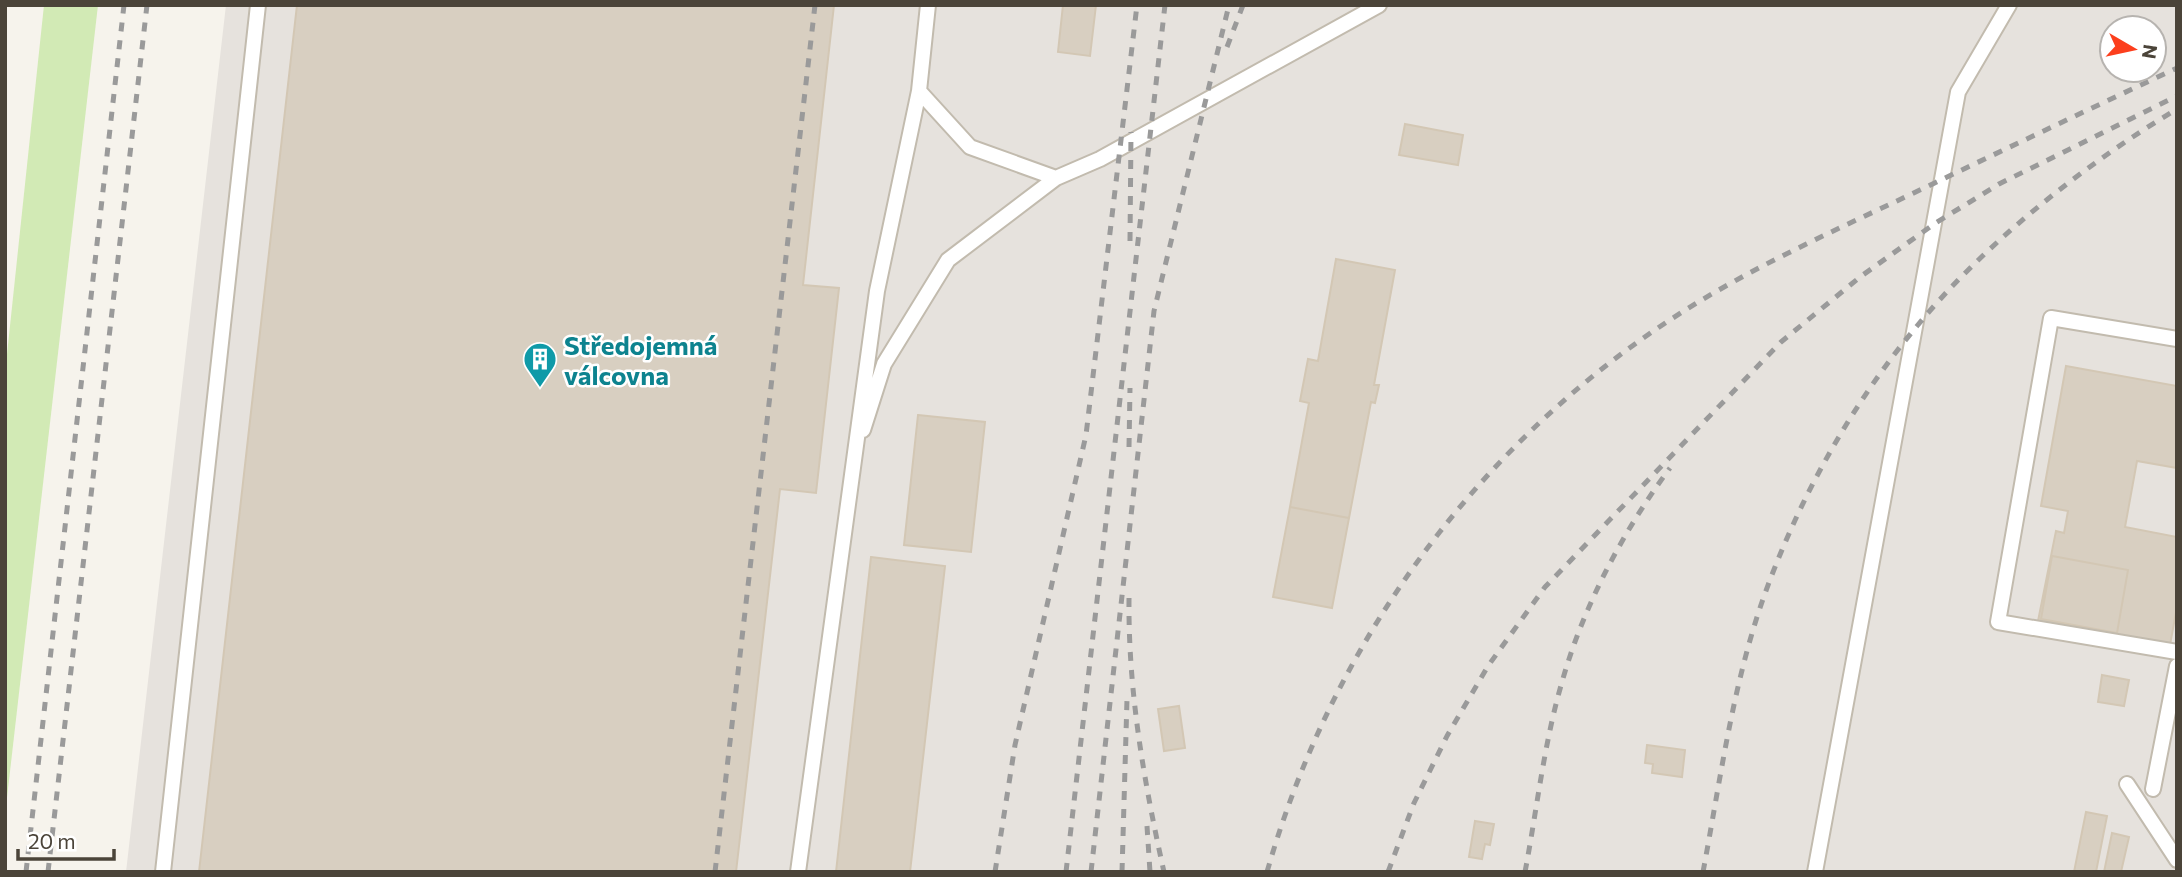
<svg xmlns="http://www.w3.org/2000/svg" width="2182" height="877" font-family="Commissioner,sans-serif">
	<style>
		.industrial { fill: #e6e2dd; fill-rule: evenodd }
		.green { fill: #d2eab5 }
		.building { fill: #d8cfc1; stroke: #d3c7b4; stroke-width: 2 }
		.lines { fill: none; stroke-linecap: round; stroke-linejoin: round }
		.lane-casing { stroke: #c2bbae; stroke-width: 18 }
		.lane { stroke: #fff; stroke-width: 14 }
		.rail { stroke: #9a9a9a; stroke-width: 5; stroke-dasharray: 9 9; stroke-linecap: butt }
		.labels { text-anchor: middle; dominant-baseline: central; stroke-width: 5; stroke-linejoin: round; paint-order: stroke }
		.culture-label { font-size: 26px; font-weight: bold; fill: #0d838f; stroke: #fff; text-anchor: start }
	</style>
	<rect width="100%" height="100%" fill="#f6f3ec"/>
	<path class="industrial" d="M226,5H2177V872H126ZM2112,28H2154V70H2112Z"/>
	<path class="green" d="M44,5H98L5,815V373Z"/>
	<path class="building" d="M297,5H834L803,285L839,288L816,493L780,489L736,872H199Z
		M1063,5H1096L1090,56L1058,52Z
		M1405,124L1463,135L1458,165L1399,155Z
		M1336,259L1395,270L1374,385H1379L1375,403L1371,402L1349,518L1290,507L1309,403L1300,401L1308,359L1318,361Z
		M2066,366L2177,386V468L2137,461L2125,527L2177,537V607L2170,645L2091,634L2093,629L2117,633L2128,570L2052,556L2041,619L2067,624L2038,621L2056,531L2064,533L2068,511L2041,506Z
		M918,415L985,422L971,552L904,545Z
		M1290,507L1349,518L1332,608L1273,597Z
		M2052,556L2128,570L2117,633L2041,619Z
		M871,557L945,566L910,872H836Z
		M2102,675L2129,680L2124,706L2098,702Z
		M1179,706L1185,748L1164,751L1158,709Z
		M1647,745L1685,750L1682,777L1652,773L1653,764L1645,763Z
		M2086,812L2107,816L2096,872H2074Z
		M1475,821L1494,824L1490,845L1485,844L1482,859L1469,857Z
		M2112,833L2129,837L2121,872H2104Z"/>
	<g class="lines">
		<defs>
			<path id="lane" d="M919,91L970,147L1056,178L1100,159L1379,5
				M2177,339L2051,318L1998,622L2177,652
				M863,430L884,364L948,260L1056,178
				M2127,784L2177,860
				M2153,789L2177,666
				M163,872L258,5
				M798,872L877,291L919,91L928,5
				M1815,872L1958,92L2009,5"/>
		</defs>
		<use href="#lane" class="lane-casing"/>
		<use href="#lane" class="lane"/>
		<path class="rail" d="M1227,47L1243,5
			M1130,241L1131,132
			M1129,447L1130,388
			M1129,598C1128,691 1144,782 1164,872
			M1147,826L1150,872
			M26,872L124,5
			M48,872L147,5
			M715,872L815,5
			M995,872L1015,745L1086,435L1137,5
			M1066,872L1165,5
			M1091,872L1154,311L1229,5
			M1122,872L1127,699
			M1267,872C1333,640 1482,437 1687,309C1754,267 1829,233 1901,199C1993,155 2085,111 2177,68
			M1388,872L1414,803L1447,736L1488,666L1545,587L1781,342L1860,277L1934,224L1999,184L2177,96
			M1525,872C1537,809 1544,743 1562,682C1583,607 1623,531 1670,468
			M1703,872C1720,782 1732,689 1762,602C1796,504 1850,406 1917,326C1985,243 2085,164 2177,109"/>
	</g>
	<defs>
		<symbol id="building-pin" viewBox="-11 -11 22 30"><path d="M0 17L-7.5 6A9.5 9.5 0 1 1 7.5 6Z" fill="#0f9aa8" stroke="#fff"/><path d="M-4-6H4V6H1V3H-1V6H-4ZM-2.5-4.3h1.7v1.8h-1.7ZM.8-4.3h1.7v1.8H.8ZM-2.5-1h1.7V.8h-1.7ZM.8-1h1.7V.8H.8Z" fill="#fff"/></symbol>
	</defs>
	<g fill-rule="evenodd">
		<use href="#building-pin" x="521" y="340" width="38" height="52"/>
	</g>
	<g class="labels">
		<g class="culture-label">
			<text x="564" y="344">Středojemná<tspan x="564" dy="30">válcovna</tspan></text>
		</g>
	</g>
	<rect width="2182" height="877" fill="none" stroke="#4b4439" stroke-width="14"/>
	<g transform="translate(2133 49) rotate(99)"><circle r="33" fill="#ffffff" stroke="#b7b4b0" stroke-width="2"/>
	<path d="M0-5L12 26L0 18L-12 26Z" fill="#fc3f1d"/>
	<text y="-10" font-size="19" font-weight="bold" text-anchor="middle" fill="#4b4439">N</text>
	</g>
	<path d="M18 849v10h96v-10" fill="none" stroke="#4b4439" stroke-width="3.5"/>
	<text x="28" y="849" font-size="21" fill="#4b4439" stroke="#ffffff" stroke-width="5" paint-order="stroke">20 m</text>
</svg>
